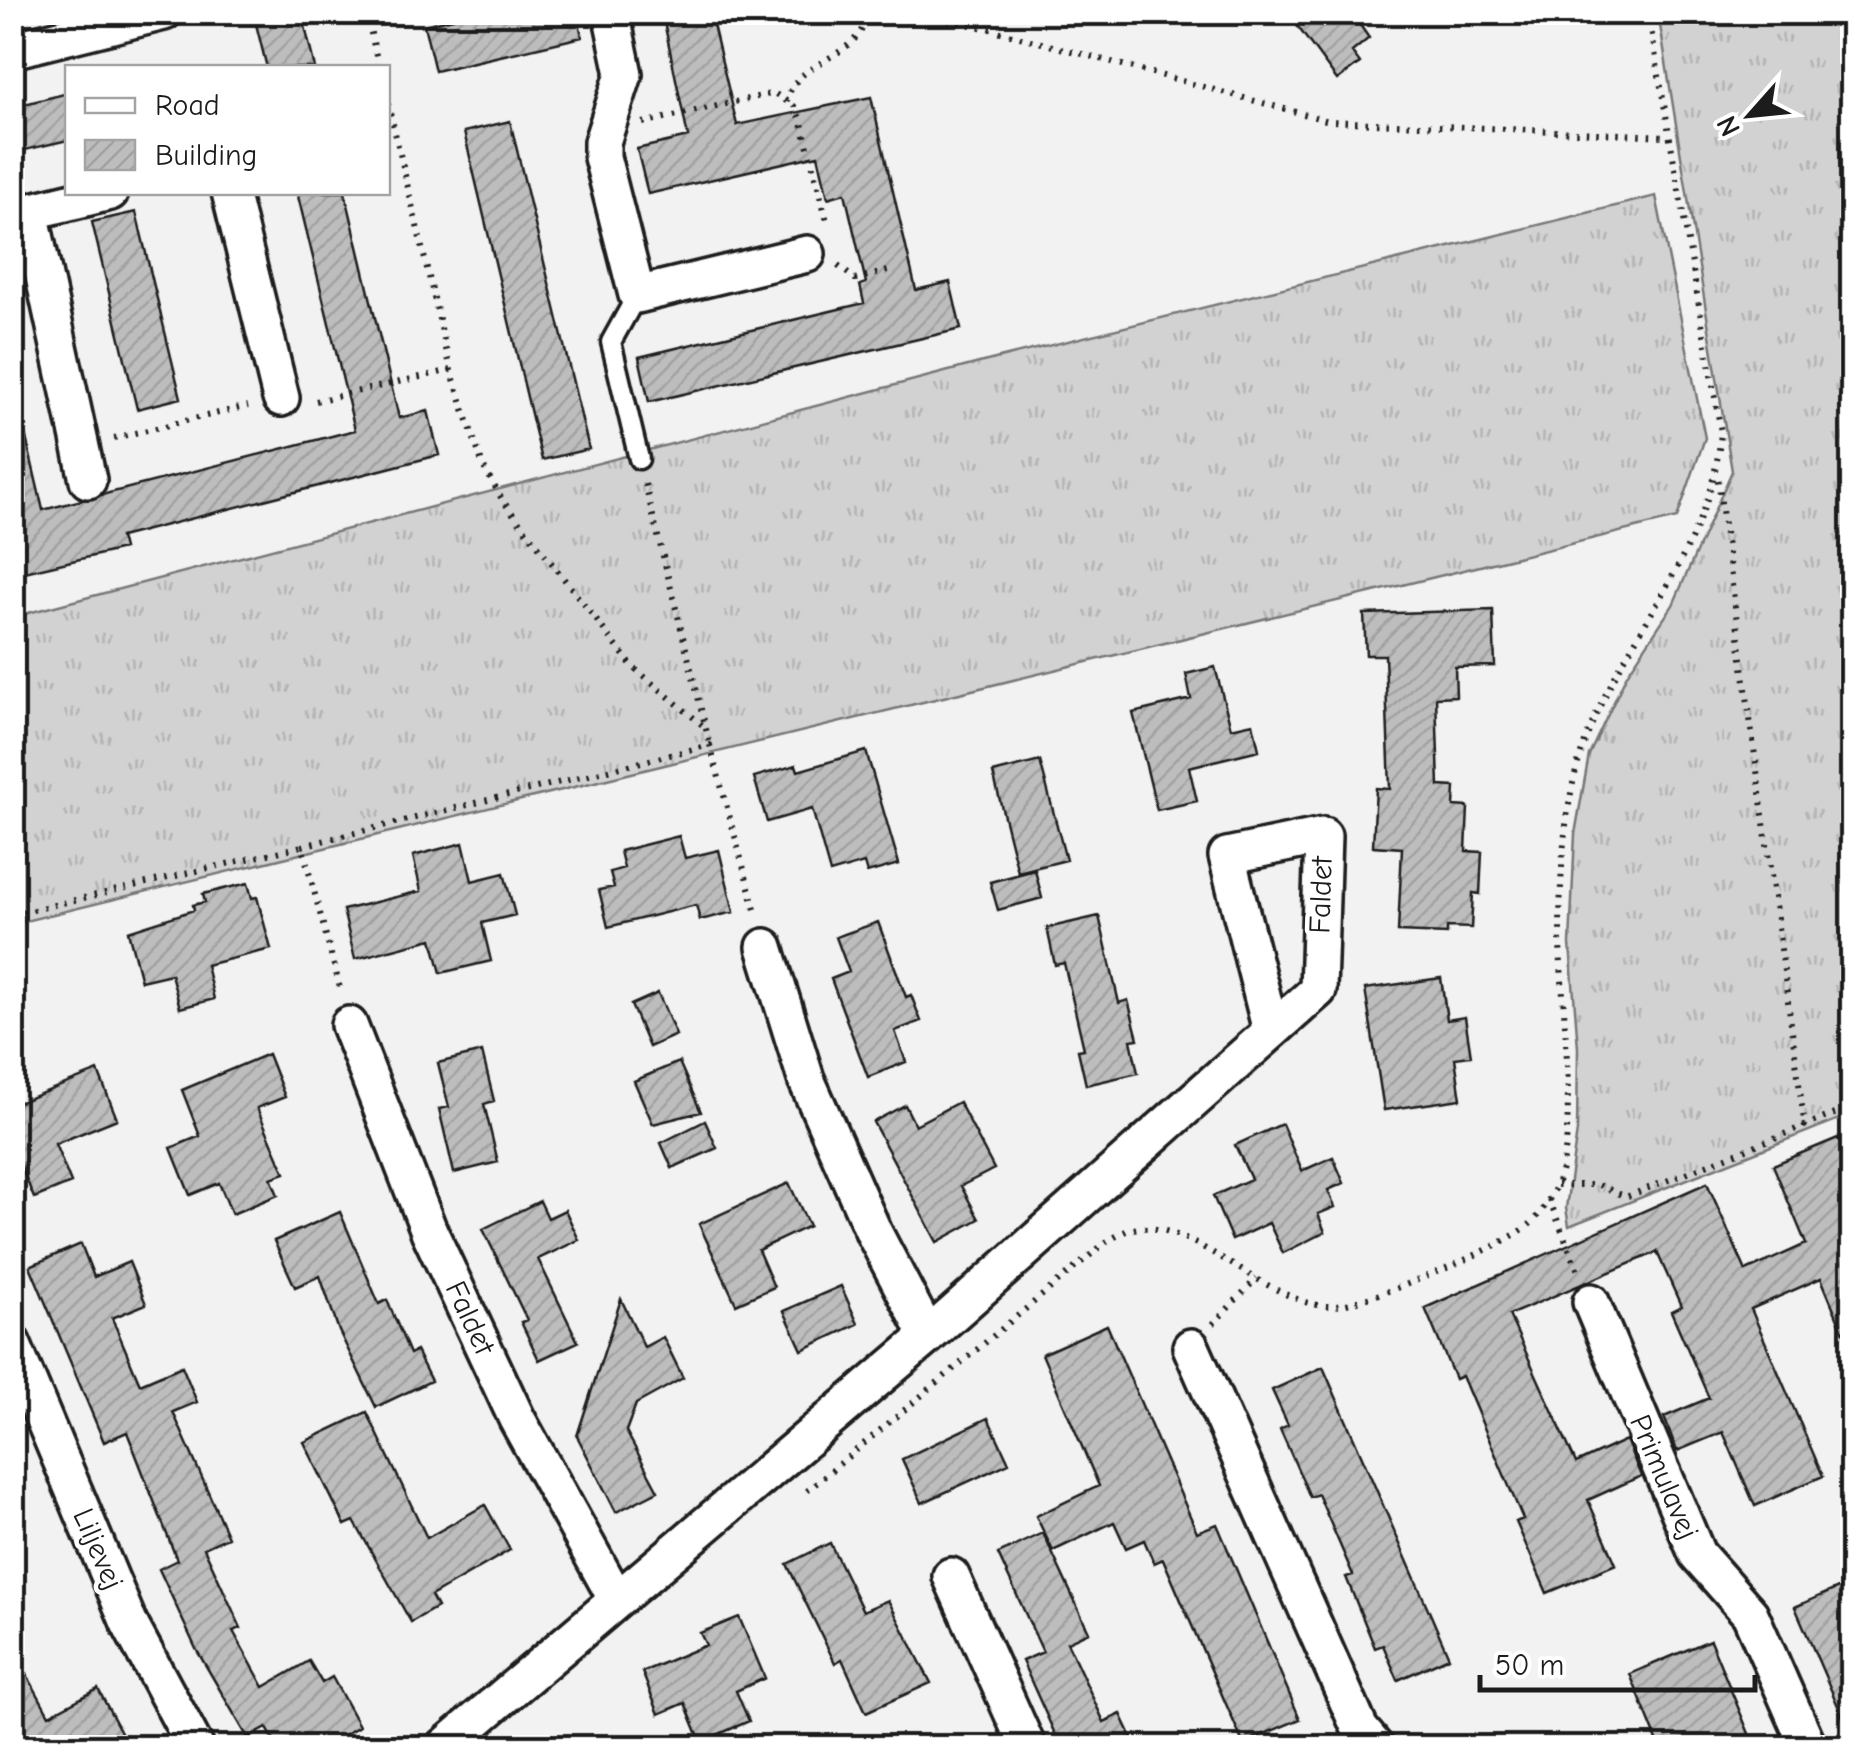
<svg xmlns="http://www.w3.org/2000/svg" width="1865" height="1760" font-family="'Comic Neue',sans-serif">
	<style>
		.grass { fill: url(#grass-tufts); stroke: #777; stroke-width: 2.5 }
		.building { fill: url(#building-hatch); stroke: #1c1c1c; stroke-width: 2.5 }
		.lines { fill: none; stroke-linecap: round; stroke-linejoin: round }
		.lane-casing { stroke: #1c1c1c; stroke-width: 25 }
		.street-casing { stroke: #1c1c1c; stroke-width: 42 }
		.path { stroke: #1c1c1c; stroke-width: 6; stroke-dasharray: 2.5 8; stroke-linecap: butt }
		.lane { stroke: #fff; stroke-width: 18 }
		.street { stroke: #fff; stroke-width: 35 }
		.labels { text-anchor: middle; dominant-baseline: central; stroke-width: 9; stroke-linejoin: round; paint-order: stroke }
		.street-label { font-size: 30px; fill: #1c1c1c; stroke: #fff }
	</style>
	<defs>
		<pattern id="grass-tufts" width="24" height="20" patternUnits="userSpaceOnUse" patternTransform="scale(2.5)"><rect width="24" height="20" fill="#d2d2d2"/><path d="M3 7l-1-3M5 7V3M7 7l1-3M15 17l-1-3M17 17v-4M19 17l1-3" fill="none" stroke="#b4b4b4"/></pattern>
		<pattern id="building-hatch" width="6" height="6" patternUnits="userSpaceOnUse" patternTransform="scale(2.5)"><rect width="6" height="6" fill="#bdbdbd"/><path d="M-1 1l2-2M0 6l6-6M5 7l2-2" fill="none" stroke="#a2a2a2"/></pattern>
	</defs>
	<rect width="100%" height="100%" fill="#f2f2f2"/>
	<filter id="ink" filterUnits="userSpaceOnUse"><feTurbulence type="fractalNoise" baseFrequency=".01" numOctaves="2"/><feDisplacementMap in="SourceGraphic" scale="20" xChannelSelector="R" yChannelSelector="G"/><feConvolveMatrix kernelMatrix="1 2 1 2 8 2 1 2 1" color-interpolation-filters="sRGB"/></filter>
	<g filter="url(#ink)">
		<path class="grass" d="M1658,13H1852V1114L1569,1226L1566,1208L1577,1131L1578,1048L1570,944L1575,834L1589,755L1627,674L1673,605L1732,471Z
			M1656,196L1705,438L1677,518L13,924V617L983,362Z"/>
		<path class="building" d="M478,12H577L582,37L435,71L424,25Z
			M662,12H710L737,125L871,97L916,290L950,282L961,329L649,402L639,357L864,303L860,285L866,283L845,193L828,198L818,155L648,194L637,149L688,137Z
			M1287,12H1351L1369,38L1352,52L1360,63L1337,80Z
			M302,14L315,68H267L256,24Z
			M68,93V140L12,153V107Z
			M510,121L589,449L542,460L464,132Z
			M297,192H345L399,418L428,411L439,455L120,537L123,549L12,575V431L24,429L43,510L355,430Z
			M136,212L181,398L137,409L92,222Z
			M1493,610L1495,666L1455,667L1456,696L1436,697L1439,786L1455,787L1454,806L1468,807L1466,851L1482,852L1480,894L1473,893L1471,928L1447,927V934L1398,932L1402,848L1373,846L1376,788L1390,789L1385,655H1366L1364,614Z
			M1215,667L1231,728L1253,723L1259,750L1189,767L1197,801L1157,810L1133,713L1191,699L1186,674Z
			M866,751L899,864L867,873L864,863L830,873L812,809L767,822L754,777L796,765L798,771Z
			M1040,761L1066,860L1018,872L993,773Z
			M679,836L685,858L719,850L734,912L700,920L696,905L608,927L599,890L614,887L610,872L624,868L620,851Z
			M463,843L472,881L504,873L515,915L482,923L491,961L441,973L432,939L355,959L343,910L421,891L413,856Z
			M1035,870L1042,898L998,910L990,882Z
			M248,883L252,898L257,897L271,949L206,965L214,999L180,1008L171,974L141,981L128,931L194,910L193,905L205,902L203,894Z
			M1099,916L1119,1003L1128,1000L1138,1039L1131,1040L1138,1073L1086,1085L1078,1050L1084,1049L1064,963L1055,965L1047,928Z
			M878,922L906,997L911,995L921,1021L895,1031L906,1062L868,1077L831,979L849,972L836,937Z
			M1441,978L1447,1020L1465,1017L1471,1056L1455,1058L1461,1099L1384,1110L1365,989Z
			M658,993L676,1035L649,1047L631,1005Z
			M482,1052L494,1101L484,1104L498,1162L454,1173L439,1109L449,1107L438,1063Z
			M268,1054L285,1097L257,1108L285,1173L271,1178L278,1195L232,1214L219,1183L190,1195L171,1148L200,1136L182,1090Z
			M679,1062L701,1112L653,1124L634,1081Z
			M98,1071L117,1119L55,1144L71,1183L34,1198L12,1144V1105Z
			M959,1102L994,1169L961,1186L979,1219L937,1242L873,1122L905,1105L915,1125Z
			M705,1121L717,1148L672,1168L661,1143Z
			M1282,1124L1302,1171L1333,1157L1344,1183L1328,1190L1335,1207L1318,1214L1325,1232L1283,1253L1269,1223L1232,1240L1213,1196L1251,1179L1235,1145Z
			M1838,1138L1852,1171V1353L1821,1278L1751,1309L1823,1476L1755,1506L1723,1432L1677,1451L1664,1417L1709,1398L1671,1311L1681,1306L1657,1252L1509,1315L1576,1463L1626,1440L1641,1476L1588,1500L1616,1564L1547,1593L1516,1522L1523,1519L1462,1376L1455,1379L1425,1308L1707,1183L1746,1271L1806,1244L1773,1165Z
			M789,1183L809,1226L758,1250L774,1287L736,1304L699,1224Z
			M540,1201L548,1218L565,1210L579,1240L538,1259L578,1342L539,1360L521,1322L527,1320L483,1229Z
			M340,1212L379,1304L387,1300L410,1354L416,1351L431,1381L376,1407L339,1331L320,1276L295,1287L274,1241Z
			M81,1244L94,1277L129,1262L146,1304L112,1318L140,1384L182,1366L197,1402L173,1412L228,1537L204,1548L241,1628L233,1631L264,1687L309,1661L322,1683L332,1677L359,1726L321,1748H278L267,1728L248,1738L196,1649L159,1569L177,1560L127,1432L104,1442L30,1266Z
			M841,1286L858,1324L802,1350L784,1311Z
			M621,1299L644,1347L663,1337L683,1378L636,1404L626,1431L658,1491L616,1512L577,1436Z
			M1107,1325L1197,1532L1217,1524L1300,1719L1243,1743L1163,1559L1154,1563L1144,1540L1126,1548L1114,1522L1053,1551L1036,1516L1099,1486L1042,1354Z
			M1323,1367L1449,1657L1398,1680L1383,1645L1375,1648L1346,1577L1353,1575L1318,1494L1310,1497L1280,1429L1288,1425L1272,1390Z
			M367,1412L427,1538L485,1505L510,1550L431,1596L437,1607L411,1622L354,1521L345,1525L304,1442Z
			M988,1418L1009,1463L922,1503L902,1459Z
			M1043,1533L1089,1632L1067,1642L1104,1722L1121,1714L1137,1748H1050L1059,1743L1022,1661L1043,1652L998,1554Z
			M830,1543L863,1611L888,1600L931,1683L866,1712L842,1659L835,1663L787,1564Z
			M1852,1582V1738L1795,1607Z
			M739,1617L765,1678L736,1691L749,1721L701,1742L685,1703L659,1714L642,1672L706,1645L700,1633Z
			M1710,1640L1755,1748H1660L1630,1674Z
			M12,1647L49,1715L98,1689L123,1736L102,1748H12Z"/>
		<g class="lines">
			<defs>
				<path id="lane" d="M637,295L611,342L639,459"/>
				<path id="street" d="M611,12L624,74L602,142V157L637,295L807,254
					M12,50L164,12
					M230,192L281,398
					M30,212L88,480
					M12,216L110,192
					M765,947L806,1079L874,1233L928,1336
					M349,1025L429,1231L517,1419L617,1600
					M1591,1302L1697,1554L1750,1614L1809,1748
					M12,1343L129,1623L196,1748
					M1191,1347L1360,1729L1376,1748
					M951,1576L1028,1748
					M443,1748L928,1336L1318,990L1323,836L1227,856L1271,1031"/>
			</defs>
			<use href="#lane" class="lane-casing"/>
			<use href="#street" class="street-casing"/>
			<path class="path" d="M366,12L379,68
				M907,12L990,29L1329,121L1666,136
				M787,102C795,56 859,63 868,12
				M388,103L451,370L483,466L503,501L633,667L706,728
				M643,123L774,93L794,106L801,120L828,225
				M838,266L855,279L892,270
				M316,401L451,370
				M114,438L248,406
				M1718,480L1805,1128
				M645,484L710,745
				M302,846L710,745L756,913
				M12,915L302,846L341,992
				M1557,1185H1599L1626,1197L1852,1107
				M1549,1199L1578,1271
				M1213,1324L1257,1278
				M807,1491L1106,1242C1114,1238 1125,1230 1133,1229C1193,1216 1280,1318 1342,1305C1382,1297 1497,1250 1529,1225C1539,1217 1549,1200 1555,1188C1580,1142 1561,998 1560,941C1560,887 1562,836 1573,783C1601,655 1709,568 1721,432L1648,12"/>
			<use href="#lane" class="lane"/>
			<use href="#street" class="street"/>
		</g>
	</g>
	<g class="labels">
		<g class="street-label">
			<text transform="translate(1321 895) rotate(-88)">Faldet</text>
			<text transform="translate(470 1318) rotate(65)">Faldet</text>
			<text transform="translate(1664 1477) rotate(67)">Primulavej</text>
			<text transform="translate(98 1549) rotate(67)">Liljevej</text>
		</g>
	</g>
	<rect width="1865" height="1760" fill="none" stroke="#fff" stroke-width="50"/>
	<rect x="25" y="25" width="1815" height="1710" fill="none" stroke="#1c1c1c" stroke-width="4" filter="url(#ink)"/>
	<rect x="65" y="65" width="325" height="130" fill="#ffffff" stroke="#a4a4a4" stroke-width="2.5"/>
	<rect x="85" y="98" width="50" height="15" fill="#ffffff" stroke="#a4a4a4" stroke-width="2.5"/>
	<text x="155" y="115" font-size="30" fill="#1c1c1c">Road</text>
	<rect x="85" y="140" width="50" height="30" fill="url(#building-hatch)" stroke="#a4a4a4" stroke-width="2.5"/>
	<text x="155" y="165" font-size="30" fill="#1c1c1c">Building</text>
	<g transform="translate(1750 115) rotate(243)" stroke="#ffffff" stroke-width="8" paint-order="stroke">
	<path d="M0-8L18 38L0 25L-18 38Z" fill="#1c1c1c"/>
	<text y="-15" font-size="28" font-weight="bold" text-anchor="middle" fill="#1c1c1c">N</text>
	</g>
	<path d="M1480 1675v15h275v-15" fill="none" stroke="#1c1c1c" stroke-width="5"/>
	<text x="1495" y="1675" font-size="30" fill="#1c1c1c" stroke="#ffffff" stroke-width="8" paint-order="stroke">50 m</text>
</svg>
